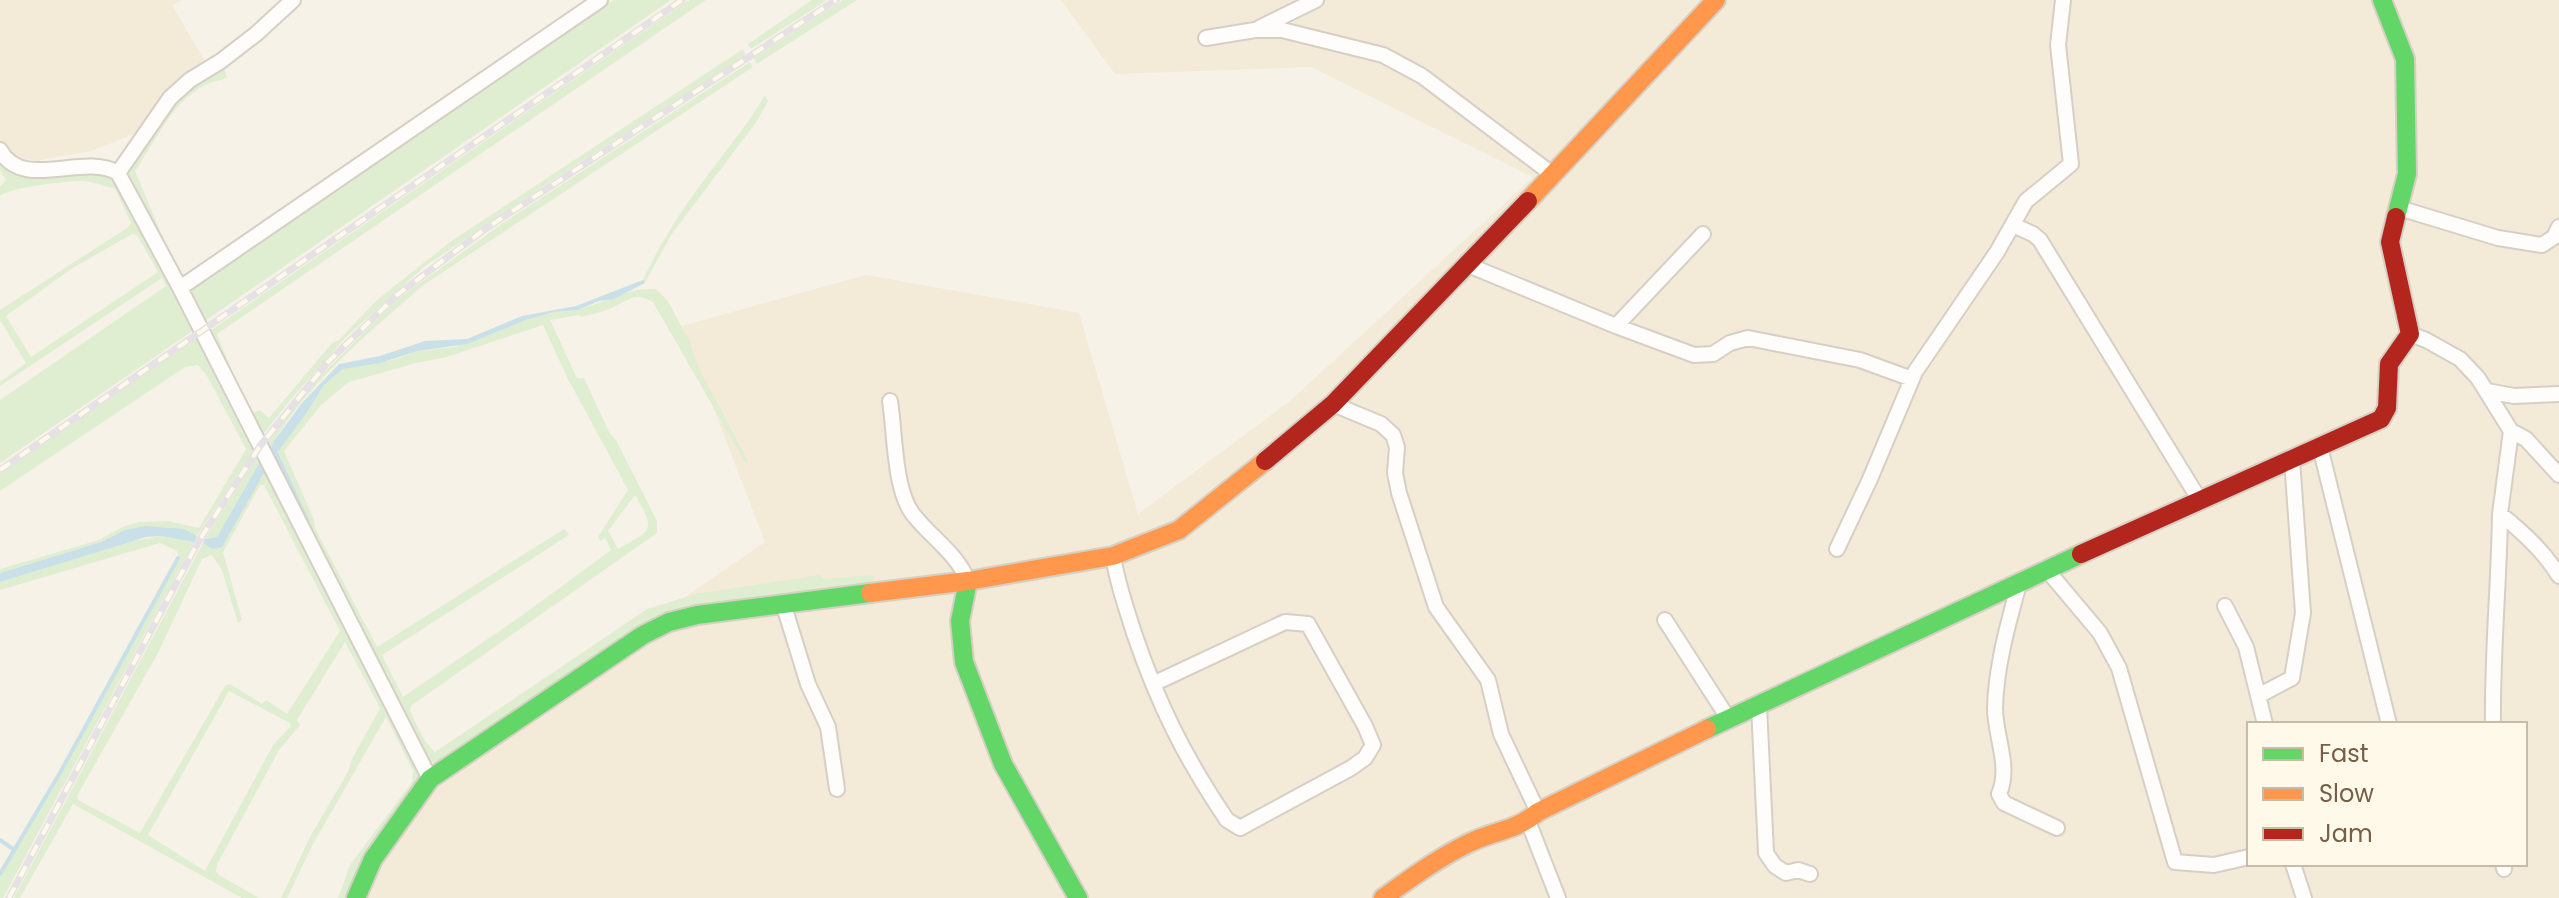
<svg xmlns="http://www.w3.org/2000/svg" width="2559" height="898" font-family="Poppins,sans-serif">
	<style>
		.residential { fill: #f3ead7; fill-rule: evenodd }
		.green { fill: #dfeed1; fill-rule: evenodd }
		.water { fill: #c9e0e8 }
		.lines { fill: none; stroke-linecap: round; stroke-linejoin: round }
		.stream { stroke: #c9e0e8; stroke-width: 4 }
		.street-casing { stroke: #d6cfc5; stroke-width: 18 }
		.fast-casing { stroke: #d6cfc4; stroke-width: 22 }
		.slow-casing { stroke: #d6cfc4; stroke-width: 22 }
		.jam-casing { stroke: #d6cfc4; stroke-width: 22 }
		.street { stroke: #fefdfb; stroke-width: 14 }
		.fast { stroke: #63d668; stroke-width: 18 }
		.slow { stroke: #ff974d; stroke-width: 18 }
		.jam { stroke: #b3261e; stroke-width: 18 }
		.rail-casing { stroke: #e5e1e4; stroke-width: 7 }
		.rail { stroke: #fff9e9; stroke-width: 4; stroke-dasharray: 12; stroke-linecap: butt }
	</style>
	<rect width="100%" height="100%" fill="#f7f2e7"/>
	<path class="residential" d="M0,0H182L172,5L207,65L134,134L91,151L35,161L0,153Z
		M1061,0H2559V898H366L414,782L765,542L682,326L866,275L1079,313L1138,514L1289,402L1533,177L1311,67L1115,74ZM2249,724H2525V864H2249Z"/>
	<path class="green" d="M613,0H671L202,323L190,293L192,287Z
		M689,0H706L217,334L249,414L260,410L269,418L332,343L339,340L377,300L450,242L743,49L746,56L548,183L424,267L346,337L291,399L261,437L207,333Z
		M812,0H827L751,49L748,44Z
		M843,0H857L757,64L754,58Z
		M750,62L753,67L425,284C378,324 291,397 269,454L265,446L307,389L398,299L503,223Z
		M223,65L227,78C217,81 206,83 197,90C170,107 153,145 135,171L180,278L129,174C148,124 180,95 223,65Z
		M765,95L768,101L757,121L671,235L645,283L643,280C660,244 680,212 704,180C725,151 747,126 765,95Z
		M0,159L105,173L115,179L194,330L0,463V400L166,286L162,278L0,386V382L26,363L0,320V310L127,228L131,223L115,189C105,186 94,182 83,181C66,181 11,187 0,196V186L6,180L0,170ZM132,234L137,235L158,272L31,357L6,316L71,269Z
		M656,289L667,300L689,340L698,367L748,461L746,464L653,302C634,290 627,302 609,309C601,313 591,314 582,317L579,315L550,320L577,378H584L609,432L616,440L657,521V533L412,705L410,710C416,724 424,743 435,752L647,609L696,594L820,575L823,579L874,575L875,583L687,611L435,764L429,761L271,457H275L309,524L310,522L278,452L306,414L324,385L343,369L393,360L418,351L455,347L526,320L554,312L578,310L636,290ZM543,325L567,377L628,490L598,537L600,541L605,538L611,550L517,619L403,697L382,655L569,535L564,529L377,647L315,528L314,520L284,451L321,405L349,382L416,363L447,357ZM635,495C656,531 653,529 618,549L608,531Z
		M200,336L257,445L197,536L125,530L101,542L0,573V569L99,540L122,527L139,522L168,521L199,528L246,449L207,376L198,365L185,367L0,491V474Z
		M260,452L264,460L258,465L217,537L205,539Z
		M266,466L422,776L349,898H338L350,865L412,782L413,771L386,717L313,844L287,898H281L311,835L348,772L352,759L380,708L345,642L297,720L300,725L279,750L218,863L216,871L219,875L259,898H242L73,804L20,898H14L203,543L209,547L244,506ZM260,485H264L340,631L287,714L266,700L262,704L230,684L225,686L140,833L78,800L77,796L158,653L202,559L212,555L222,570L238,623L242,620L223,552ZM229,691L290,723L291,726L273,745L205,871L148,835Z
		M161,536L194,542L3,898H0V876L14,849L61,771L179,558L177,551L160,543L0,590V582L127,542Z"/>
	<path class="water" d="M643,280L645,283L614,299L599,301L578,310L554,312L526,320L467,344L418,351L380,363L343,369L324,385L306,414L278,452L310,522L308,524L275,457L269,454L274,441L302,403L339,364L380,356L425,341L467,339L522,316L576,306Z
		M264,460L266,466L265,471L222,547L212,549L203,543L205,539L217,537L258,465Z
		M145,526L184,529L197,536L194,542L161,536L146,537L0,582V573L101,542L125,530Z"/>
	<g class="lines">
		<path class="stream" d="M0,840L13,849
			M0,874L61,771L178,558"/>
		<defs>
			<path id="street" d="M1259,28L1316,0
				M1206,38L1255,30H1282L1383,55L1422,76L1552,174
				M0,150C23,192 83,152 118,173L180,288L430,779
				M118,173L170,98L190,80L221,61L256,34L293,0
				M2399,208L2498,238L2542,245L2554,237L2559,227
				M2013,225L2033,234L2040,240L2199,499
				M1468,265L1616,326L1694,355L1713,354L1730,343L1748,338L1860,360L1912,379
				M180,288L600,0
				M1616,326L1703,234
				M2410,334L2426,340L2460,359L2478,378L2511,431L2500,514C2523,532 2544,551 2559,576
				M2487,391L2514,396L2559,394
				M890,401C895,432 894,488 912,513C930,537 956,552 968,581
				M1333,404L1381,424L1393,435L1397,447L1395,473L1399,493L1436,607L1488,680L1501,734L1538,812
				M2511,431L2526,439L2559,475
				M2320,447L2389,724
				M1837,549L1870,479L1915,372L1997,252L2026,201L2071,164L2058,45L2063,0
				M1113,556C1117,583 1126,607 1134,633C1158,704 1185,758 1227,820L1240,828L1351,768L1365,758L1373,745L1365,726L1308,624L1285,622L1153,684
				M2047,570L2100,633L2119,668L2175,862L2214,865L2249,857
				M2019,584C2008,624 1996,666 1995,708C1995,737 2011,766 1999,794L2004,803L2057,828
				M783,603L808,684L828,727L837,789
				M2225,606L2246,647L2265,724
				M1665,620L1728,718
				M2258,696L2292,678L2303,613L2292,460
				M1759,706L1766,853L1775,866L1786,873L1798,870L1810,874
				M2493,724C2492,654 2499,585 2500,514
				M1528,821L1558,898
				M2293,864L2304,898
				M2503,864L2504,869"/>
			<path id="fast" d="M2382,0L2405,59L2407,174L2396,217
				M968,581L960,621L964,662L1003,764L1078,898
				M1707,729L2081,554
				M356,898L373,859L430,779L643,635L669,622L697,615L870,593"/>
			<path id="slow" d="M1528,201L1716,0
				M870,593L968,581L1113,556L1179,530L1265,461
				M1383,898C1411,878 1438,858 1469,843C1495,830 1514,832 1538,812L1707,729"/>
			<path id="jam" d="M1265,461L1333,404L1528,201
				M2081,554L2381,419L2387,408L2389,364L2410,334L2390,242L2396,217"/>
		</defs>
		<use href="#street" class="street-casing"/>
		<use href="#fast" class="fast-casing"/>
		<use href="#slow" class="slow-casing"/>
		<use href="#jam" class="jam-casing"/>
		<use href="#street" class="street"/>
		<use href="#fast" class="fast"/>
		<use href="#slow" class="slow"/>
		<use href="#jam" class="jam"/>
		<defs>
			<path id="rail" d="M0,470L682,0
				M9,898L197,544L260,446L327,363L397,295L485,229L836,0"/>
		</defs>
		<use href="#rail" class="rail-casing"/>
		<use href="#rail" class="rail"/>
	</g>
	<rect x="2247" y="722" width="280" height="144" fill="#fff9e9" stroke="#c8bba8" stroke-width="2"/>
	<rect x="2263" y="748" width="40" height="12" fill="#63d668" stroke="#c8bba8" stroke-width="2"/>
	<text x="2319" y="762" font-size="24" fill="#765e47">Fast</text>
	<rect x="2263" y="788" width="40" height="12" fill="#ff974d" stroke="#c8bba8" stroke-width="2"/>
	<text x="2319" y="802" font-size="24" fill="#765e47">Slow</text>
	<rect x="2263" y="828" width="40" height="12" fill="#b3261e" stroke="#c8bba8" stroke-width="2"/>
	<text x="2319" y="842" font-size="24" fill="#765e47">Jam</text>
</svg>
